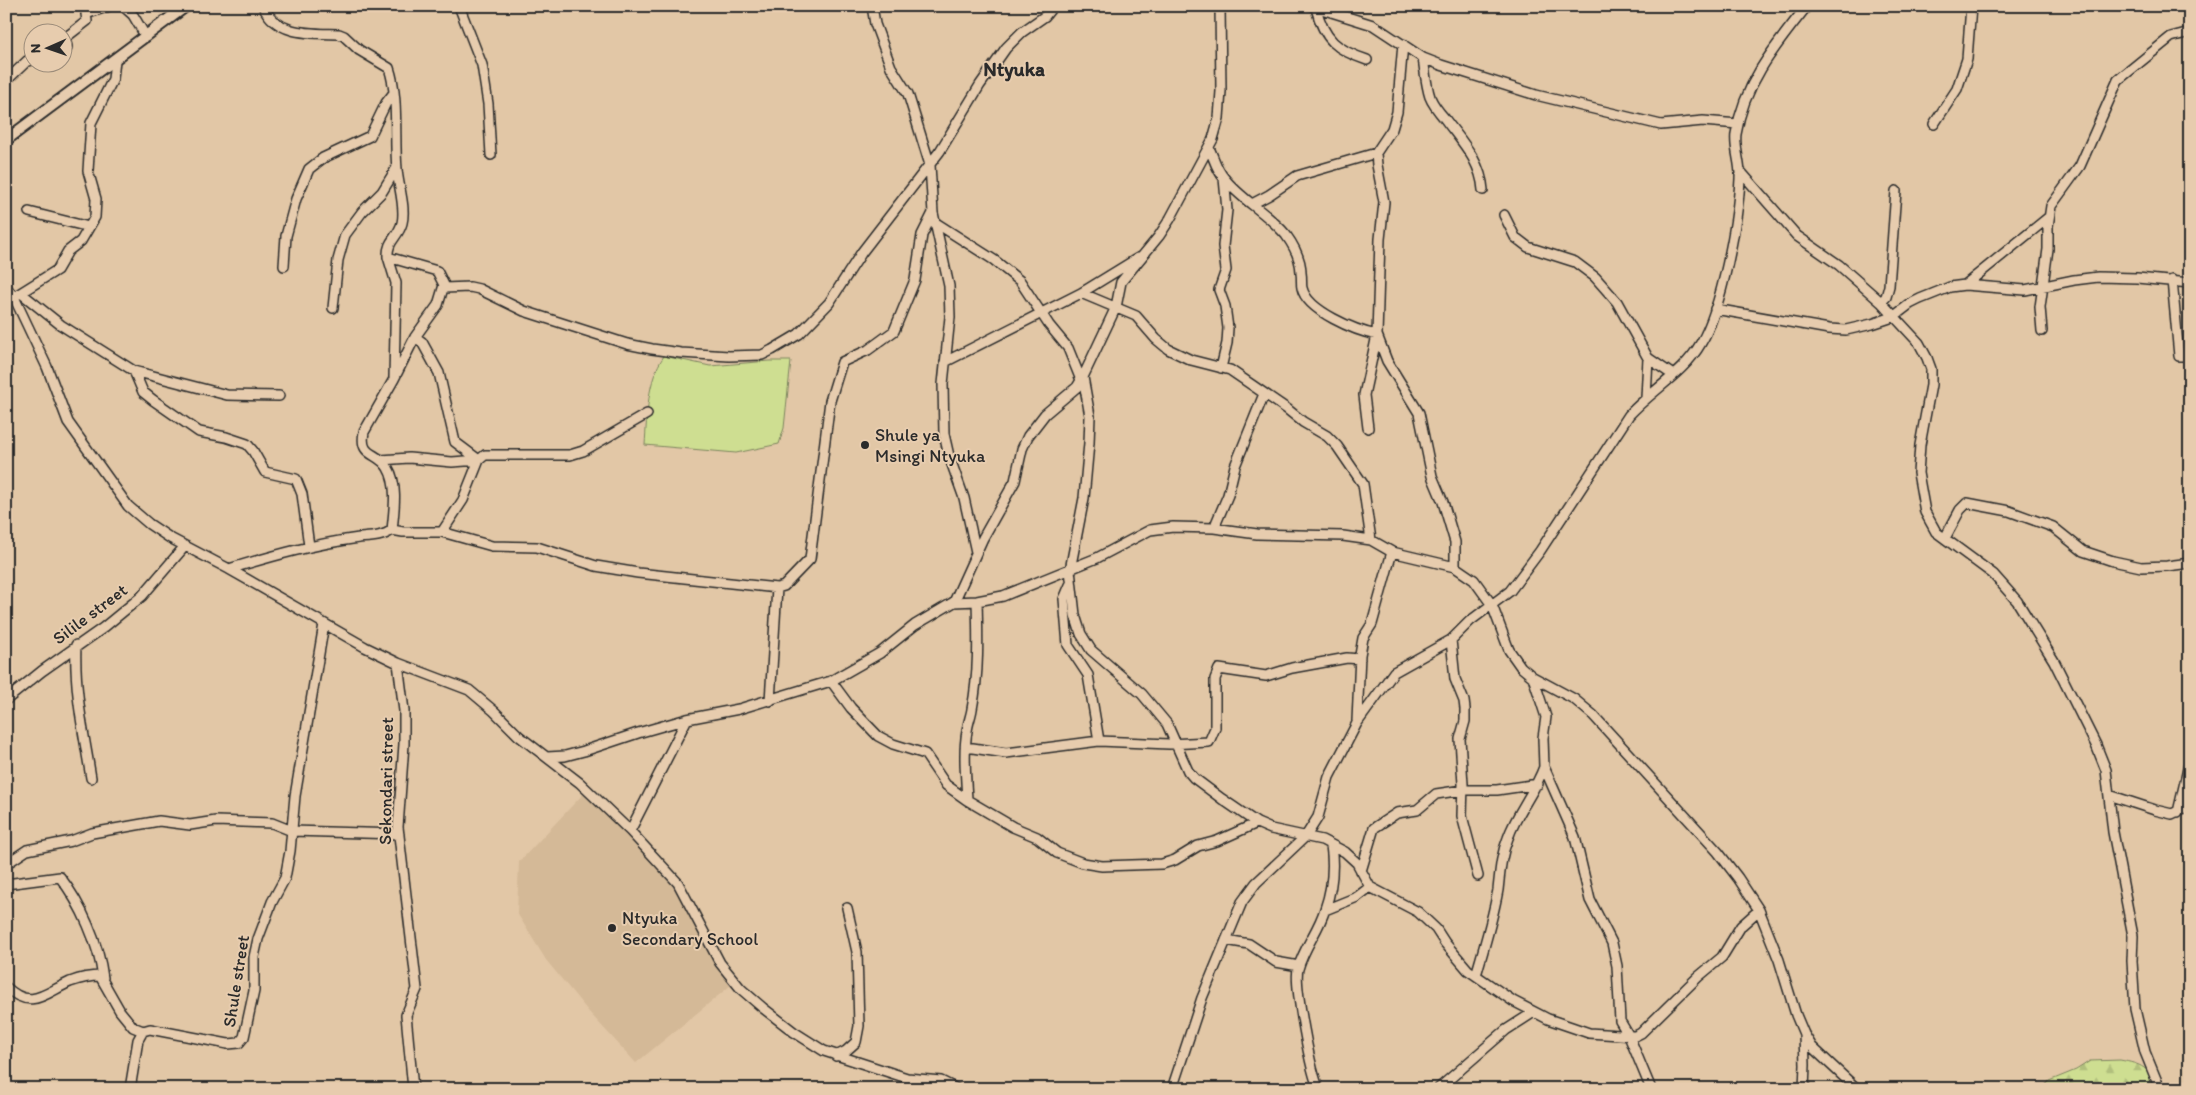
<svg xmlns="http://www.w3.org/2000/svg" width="2196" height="1095" font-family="Itim,sans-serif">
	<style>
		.built { fill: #d4b997 }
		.grass { fill: #cede91; stroke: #7c845e }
		.forest { fill: url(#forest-firs); stroke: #7c845e }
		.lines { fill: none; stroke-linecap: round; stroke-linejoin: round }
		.minor-casing { stroke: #2b2b2b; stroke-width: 12 }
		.tertiary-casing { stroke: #2b2b2b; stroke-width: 14 }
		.minor { stroke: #e7ccae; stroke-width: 9 }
		.tertiary { stroke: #e7ccae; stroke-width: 10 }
		.poi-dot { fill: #2b2b2b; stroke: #e7ccae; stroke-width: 2 }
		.labels { text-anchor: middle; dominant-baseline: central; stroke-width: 4; stroke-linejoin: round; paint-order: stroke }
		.poi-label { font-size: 18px; fill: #2b2b2b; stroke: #e7ccae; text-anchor: start }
		.street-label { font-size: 18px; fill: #2b2b2b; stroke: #e7ccae }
		.quarter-label { font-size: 20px; font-weight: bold; fill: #2b2b2b; stroke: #e7ccae }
	</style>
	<defs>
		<pattern id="forest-firs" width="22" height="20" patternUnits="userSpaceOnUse" patternTransform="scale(1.25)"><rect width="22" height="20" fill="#cede91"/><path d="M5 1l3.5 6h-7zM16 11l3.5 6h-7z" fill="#b1bf7d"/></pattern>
	</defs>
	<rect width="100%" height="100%" fill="#e2c7a6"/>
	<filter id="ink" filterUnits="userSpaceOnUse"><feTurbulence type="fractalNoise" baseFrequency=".02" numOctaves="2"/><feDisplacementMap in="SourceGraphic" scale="10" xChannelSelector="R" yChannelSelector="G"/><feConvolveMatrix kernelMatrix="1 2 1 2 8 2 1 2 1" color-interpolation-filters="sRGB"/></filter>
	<g filter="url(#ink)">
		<path class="built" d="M585,792L631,838L673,886L730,986L636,1063L588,1011L546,960L517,913L519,862Z"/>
		<path class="grass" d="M664,356L710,366L769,361H791L784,428L779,444L736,453L645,445C647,416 647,380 664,356Z"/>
		<path class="forest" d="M2120,1060C2141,1064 2150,1067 2158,1089H2041L2049,1081L2076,1070L2090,1061Z"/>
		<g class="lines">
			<defs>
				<path id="minor" d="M123,6L133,15L146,37
					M459,6L482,65L488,104L491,155
					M872,6L875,24L891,67L908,94L930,165L933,213L949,286L950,317L943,384L944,434L949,456L964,498L976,552
					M1312,6L1373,25L1423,58L1441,65L1536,95L1661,125L1703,121L1738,124
					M1316,8C1324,40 1337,50 1367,60
					M1403,44L1397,112L1392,129L1376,153L1377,165L1384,202L1380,239L1377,335L1387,361L1419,413L1432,476L1443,502L1455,542V567
					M62,57L67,47L65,38L87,21L86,14L109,6
					M1423,58C1425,71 1426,85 1430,97C1433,105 1439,112 1445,119C1461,141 1481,161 1483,190
					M50,62H53
					M6,81L27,61L32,60
					M1934,124L1957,89L1967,59L1971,6
					M1209,148C1214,158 1216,169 1224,178C1241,200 1268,213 1286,235C1294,246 1301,259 1301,273C1302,278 1301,284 1302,288C1307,311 1356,331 1377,335L1364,395L1368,428
					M1741,172L1797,236L1839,265L1881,302L1919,343L1927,358L1931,369V385L1920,445L1918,473L1925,512L1936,532L1993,574L2017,601L2054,661L2096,745L2106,770L2113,832L2133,936L2132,961L2135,1009L2145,1052L2160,1089
					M1252,204L1269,195L1297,176L1376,153
					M29,212L89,227
					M1504,215L1515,237L1528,247L1575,262L1595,277L1617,302L1648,358L1673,375
					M936,223L994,260L1020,281L1049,325L1068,348L1081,380
					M388,257L396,283L394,378
					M284,266L286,236L296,199L309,169L323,158L370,136L386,103L393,94
					M2172,280L2179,356H2190
					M1965,285L2049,217
					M6,287L14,297L47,367L68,422L128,506L149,524L170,538L229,569L365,647L398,663L469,690L494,711L519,736L580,783L630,831L678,883L720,963L741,989L763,1008L794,1032L824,1051L907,1078L941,1081L957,1089
					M444,288L470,287L479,289L524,311L627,344L652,349L681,353L729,356L762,355L772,350L799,334L829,303L862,252L940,151L980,85L1006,48L1022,32L1045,16L1053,6
					M21,293L61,325L134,371L227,395L279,396
					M1081,293L1136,316L1156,339L1168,349L1191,360L1230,370L1287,409L1303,422L1327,436L1337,446L1363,484L1371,540
					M17,295L57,270L68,251L81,241L95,217L96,199L88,171L91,123L113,79L115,60
					M1881,302L1886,297L1889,286L1896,191
					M333,308L338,260L345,235L362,212L382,192L396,169
					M1715,309L1829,329L1846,330L1872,324L1893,317L1910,304L1920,299L1950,287L1965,285L2025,290L2074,280L2098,277L2137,278L2190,283
					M2042,331L2040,307L2048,249V226L2051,206L2080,166L2118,80L2171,37L2190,32
					M415,337L422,342L439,373L455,442L479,460
					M945,362L1081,293L1138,258
					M1221,368L1227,343L1228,328L1225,306L1219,290L1226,270L1223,246L1227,210L1224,178
					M134,371L143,392L153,400L199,432L226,437L247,444L253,451L265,472L296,479L302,494L309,546
					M1083,377L1090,416L1089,443L1084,498L1070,570L1075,615L1081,634L1091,650L1142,694L1167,724L1188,771L1194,778L1222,799L1257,823L1271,829L1322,840L1345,852L1357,863L1370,887L1418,912L1436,929L1445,943L1468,970L1513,1001L1548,1019L1589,1033L1635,1036L1641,1033L1698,977L1722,957L1741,926L1759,910
					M1646,398L1648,358
					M381,460L409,458L452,462L479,460
					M1214,528L1228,495L1235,466L1264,394
					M392,530L403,532H442L492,546L537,547L596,566L638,573L777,588L784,586L810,559L830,401L842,362L868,350L894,331L915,280L922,235L933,213
					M442,532L463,500L479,460L485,455H570L583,451L647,414
					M1945,538L1960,510L1967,503L2009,511L2053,527L2083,551L2113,561L2141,567L2167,566L2190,563
					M229,569C272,556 314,544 359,538C370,537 383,537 392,530C394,511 398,484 388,468C378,451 359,458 364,432L394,379L415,337L438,305L444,285L437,271L388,257C387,240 398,238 402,223C406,207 398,185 397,169C394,138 399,97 389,68L359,50L344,36L339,34C310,33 277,36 263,6
					M1070,585L1064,599L1068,645L1088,675L1099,741
					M977,601C978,636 979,674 972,709C971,716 968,723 967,731C963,754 966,777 967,800L1013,827L1037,837L1057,853L1083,863L1102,866L1162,864L1175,860L1198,846L1217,841L1257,823
					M954,602L983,538L1015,481L1022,449L1028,436L1045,414L1077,387L1083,377L1116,307L1121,282L1159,236L1170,219L1213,139L1219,118L1221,91L1220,6
					M1451,640L1455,679L1464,701L1465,709V721L1460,739L1463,784L1462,816L1478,876
					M76,645C74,691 84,734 91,778
					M398,663L404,711V744L398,827L417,989L406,1015L413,1089
					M1533,677L1546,717L1543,738L1544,767L1575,837L1590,900L1612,943L1617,966L1620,1021L1629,1036L1651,1089
					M831,681L851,708L878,736L893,744L925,754L946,785L967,800
					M6,700L42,671L103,628L142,596L185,546
					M770,701L777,588
					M1357,721L1360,655L1363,638L1372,624L1392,552
					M966,747L1006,753L1099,741L1169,744L1209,742L1215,728V679L1219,669L1266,676L1292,668L1347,658L1360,659
					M547,757L565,756L584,751L638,733L687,719L739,709L831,681L880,653L915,625L954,602L977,601L1003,596L1097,558L1150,530L1173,527L1214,528L1257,534L1343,536L1371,540L1392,552L1455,567L1474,580L1492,605L1509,650L1521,667L1533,677L1574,699L1593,715L1718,852L1738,878L1759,910L1779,960L1796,1015L1804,1034L1812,1047L1857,1089
					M2109,795L2155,810L2172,814L2190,805
					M2178,812L2190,760
					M630,831L687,719
					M6,864L27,850L71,841L92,833L159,821L190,825L216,821L272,823L292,831L399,834
					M1361,871L1374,828L1397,813L1417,810L1436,794L1463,790H1497L1538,784
					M6,884L60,877C81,904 99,944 103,978
					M1325,910L1357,897L1370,887
					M1226,940L1249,944L1276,962L1299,966
					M1476,975C1484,948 1493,918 1498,890C1500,872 1501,855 1508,838C1517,812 1535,792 1544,767
					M6,987C31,1011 45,993 70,982C78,979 91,976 100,976L120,1011L133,1027L143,1031
					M836,1056L846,1051L856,1042L859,1026L857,952L847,908
					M130,1089L138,1040L143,1031L150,1029L228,1044L239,1043L244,1037L254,991V957L258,939L272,902L285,878L290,851L295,796L324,624
					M1172,1089L1202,998L1242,902L1256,883L1306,836L1318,817L1329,777L1357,723L1394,672L1451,640L1470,621L1510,591L1540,551L1629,415C1652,390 1684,373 1701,343C1722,308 1738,220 1740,179C1741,163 1734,149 1736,134C1744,83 1776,45 1807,6
					M1319,1089C1311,1074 1294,984 1298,969C1304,947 1319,930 1325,909C1332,889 1334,866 1331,845
					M1438,1089L1506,1030L1534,1012
					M1804,1089L1805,1065L1804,1034"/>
				<path id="tertiary" d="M6,140L186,6"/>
			</defs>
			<use href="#minor" class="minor-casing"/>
			<use href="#tertiary" class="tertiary-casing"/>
			<use href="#minor" class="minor"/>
			<use href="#tertiary" class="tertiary"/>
		</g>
	</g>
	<g class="poi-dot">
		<circle cx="865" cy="445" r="5"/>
		<circle cx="612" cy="928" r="5"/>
	</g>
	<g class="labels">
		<g class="poi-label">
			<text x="875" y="435">Shule ya<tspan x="875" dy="21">Msingi Ntyuka</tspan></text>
			<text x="622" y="918">Ntyuka<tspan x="622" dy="21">Secondary School</tspan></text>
		</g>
		<g class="street-label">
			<text transform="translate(90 614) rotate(-37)">Silile street</text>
			<text transform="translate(386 781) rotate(-89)">Sekondari street</text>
			<text transform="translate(236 981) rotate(-81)">Shule street</text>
		</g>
		<g class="quarter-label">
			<text x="1014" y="69">Ntyuka</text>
		</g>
	</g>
	<rect width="2196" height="1095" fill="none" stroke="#e7ccae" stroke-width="25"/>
	<rect x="12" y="12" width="2171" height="1070" fill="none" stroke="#2b2b2b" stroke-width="2" filter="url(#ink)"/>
	<g transform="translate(48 48) rotate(268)"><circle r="24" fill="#e7ccae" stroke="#9c8c7a"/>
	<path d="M0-4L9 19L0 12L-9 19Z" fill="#2b2b2b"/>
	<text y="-8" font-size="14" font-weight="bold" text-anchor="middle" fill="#2b2b2b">N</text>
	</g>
</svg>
